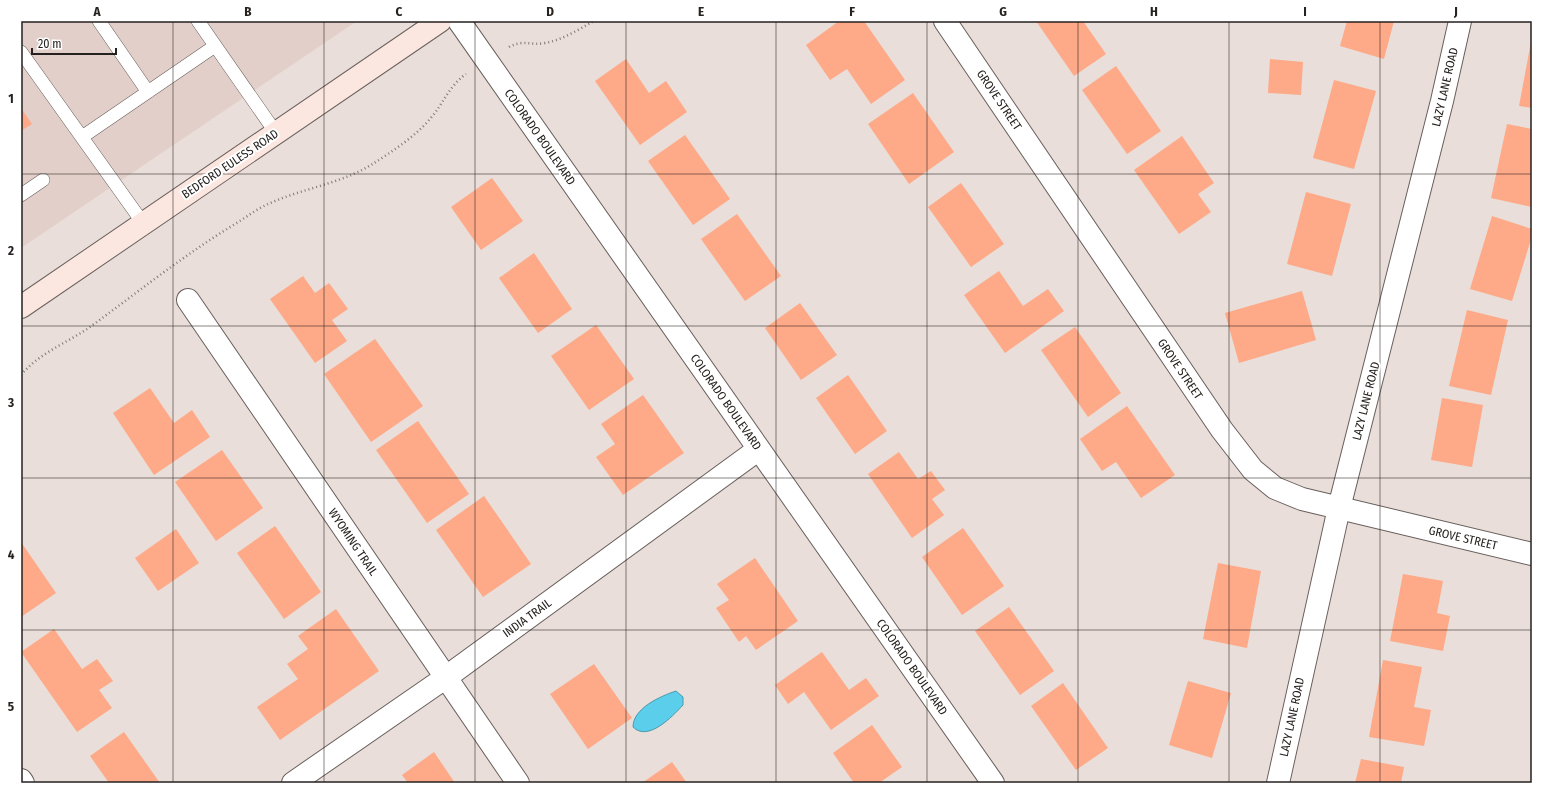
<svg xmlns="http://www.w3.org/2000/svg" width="1553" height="804" font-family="'Fira Sans Condensed',sans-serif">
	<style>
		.built { fill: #e2cfc9 }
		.water { fill: #5aceeb; stroke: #4a9aae }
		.building { fill: #fea987 }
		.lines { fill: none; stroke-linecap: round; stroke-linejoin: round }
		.lane-casing { stroke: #695f5c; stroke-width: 14 }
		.street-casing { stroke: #695f5c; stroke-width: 24 }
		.secondary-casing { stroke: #695f5c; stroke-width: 24 }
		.path { stroke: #827b78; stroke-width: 2.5; stroke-dasharray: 1 3; stroke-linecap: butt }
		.lane { stroke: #fff; stroke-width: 13 }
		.street { stroke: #fff; stroke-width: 22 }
		.secondary { stroke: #fce7e0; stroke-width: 22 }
		.grid { fill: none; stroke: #25211f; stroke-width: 1; stroke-opacity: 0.55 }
		.labels { text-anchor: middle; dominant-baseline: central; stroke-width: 4; stroke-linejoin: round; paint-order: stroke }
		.street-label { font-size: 12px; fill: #25211f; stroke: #fff }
		.neatline { fill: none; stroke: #25211f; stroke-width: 1.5 }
		.grid-label { font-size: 13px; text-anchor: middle; font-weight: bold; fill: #25211f }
	</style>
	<rect width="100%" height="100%" fill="#e9ded9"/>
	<path class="built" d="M21,21H357L21,248Z"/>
	<path class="water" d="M676,691L683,697V705C672,717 648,742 633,727C633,708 661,696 676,691Z"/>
	<path class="building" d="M839,21H864L905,80L871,104L847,69L830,80L806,45Z
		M1036,21H1083L1106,54L1074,76Z
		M1347,21H1394L1384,59L1340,46Z
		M1531,42H1532V108L1519,106Z
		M626,59L649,93L666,81L687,112L640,145L595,81Z
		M1270,59L1303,62L1301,95L1268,93Z
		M1116,66L1161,131L1127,154L1082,90Z
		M1334,80L1376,91L1354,169L1313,158Z
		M913,93L954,152L909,184L868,124Z
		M21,108L32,124L21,131Z
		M1507,124L1532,129V207L1491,198Z
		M685,135L730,199L693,225L648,161Z
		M1182,136L1214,183L1198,194L1211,212L1179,234L1134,170Z
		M492,178L523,221L481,250L451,207Z
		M961,183L1004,244L971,267L928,207Z
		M1306,192L1351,204L1332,276L1287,264Z
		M737,214L781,276L745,301L701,239Z
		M1492,216L1532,229V236L1512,301L1470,289Z
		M534,253L572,309L538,333L499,278Z
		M999,271L1023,306L1048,289L1064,311L1005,353L964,295Z
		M303,276L315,293L329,283L348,309L332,320L347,341L315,363L270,299Z
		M1302,291L1316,340L1239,363L1225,313Z
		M800,303L837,355L801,380L765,328Z
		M1467,310L1508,320L1491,395L1449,386Z
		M596,325L634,379L589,410L551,356Z
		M1075,327L1121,393L1088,417L1041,350Z
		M375,339L423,406L371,442L324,374Z
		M848,375L887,431L855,454L816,398Z
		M150,388L174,423L192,410L210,437L154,475L113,413Z
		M643,395L684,453L623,495L596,457L615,444L601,424Z
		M1442,398L1483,405L1472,467L1431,460Z
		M1127,406L1175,475L1141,498L1116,462L1102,471L1080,439Z
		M418,421L469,494L427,523L376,450Z
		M222,450L263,508L216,541L175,482Z
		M899,452L918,479L931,471L945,490L932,499L944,515L912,538L868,474Z
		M484,496L531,564L483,597L436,530Z
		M275,526L321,592L284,619L237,553Z
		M963,528L1004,586L962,615L922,557Z
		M176,529L199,563L158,591L135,558Z
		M21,542L56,593L21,617Z
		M755,558L798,621L756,650L746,636L739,642L716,608L729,600L717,584Z
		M1218,563L1261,571L1247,648L1203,639Z
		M1403,574L1443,581L1437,613L1450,616L1443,651L1390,641Z
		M1009,607L1054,671L1020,695L975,631Z
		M336,609L379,671L280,740L257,707L298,679L287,664L308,649L298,636Z
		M54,629L82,669L97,659L113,681L99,690L112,708L77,732L21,652Z
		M822,652L849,690L866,678L879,696L831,730L804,692L788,704L775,685Z
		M1383,660L1422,667L1414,707L1431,710L1424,746L1369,737Z
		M594,664L632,718L588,749L550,694Z
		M1188,681L1231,693L1212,758L1169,745Z
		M1063,683L1108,748L1076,770L1031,706Z
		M872,725L902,767L879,783H854L833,753Z
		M124,732L160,783H109L90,756Z
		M434,752L455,783H408L402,775Z
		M1361,759L1404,767L1401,783H1355Z
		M672,762L687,783H642Z"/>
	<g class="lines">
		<defs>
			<path id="lane" d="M99,21L148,92
				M198,21L276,133
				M21,52L143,223
				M82,137L215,46
				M21,195L43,180"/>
			<path id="street" d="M459,21L993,783
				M945,21L1222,430L1253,470L1275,488L1302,499L1532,554
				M188,300L518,783
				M21,780L23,783
				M293,783L445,678L759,449
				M1278,783L1339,508L1442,101L1460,21"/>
			<path id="secondary" d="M21,307L440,21"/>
		</defs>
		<use href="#lane" class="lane-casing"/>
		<use href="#street" class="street-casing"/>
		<use href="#secondary" class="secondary-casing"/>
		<path class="path" d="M509,47C524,39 531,46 545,43C563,40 579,29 594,21
			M21,375C39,353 67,343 90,327C138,292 184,255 235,224C245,218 254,211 264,206C298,189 338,185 371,165C390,153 416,136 430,119C444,103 448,87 466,74"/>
		<use href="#lane" class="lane"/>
		<use href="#street" class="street"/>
		<use href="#secondary" class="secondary"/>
	</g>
	<path class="grid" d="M173,21V783M324,21V783M475,21V783M626,21V783M776,21V783M927,21V783M1078,21V783M1229,21V783M1380,21V783M21,174H1532M21,326H1532M21,478H1532M21,630H1532"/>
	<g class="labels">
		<g class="street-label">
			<text transform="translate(1445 87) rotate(-77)">LAZY LANE ROAD</text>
			<text transform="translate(999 100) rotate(56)">GROVE STREET</text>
			<text transform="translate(540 137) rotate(55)">COLORADO BOULEVARD</text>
			<text transform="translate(230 164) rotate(-34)">BEDFORD EULESS ROAD</text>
			<text transform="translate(1180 369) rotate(56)">GROVE STREET</text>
			<text transform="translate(1366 401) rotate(-76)">LAZY LANE ROAD</text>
			<text transform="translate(726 402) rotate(55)">COLORADO BOULEVARD</text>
			<text transform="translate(1463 538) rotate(13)">GROVE STREET</text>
			<text transform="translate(353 542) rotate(56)">WYOMING TRAIL</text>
			<text transform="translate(527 618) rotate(-36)">INDIA TRAIL</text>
			<text transform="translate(912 667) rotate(55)">COLORADO BOULEVARD</text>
			<text transform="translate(1292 717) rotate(-78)">LAZY LANE ROAD</text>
		</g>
	</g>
	<rect width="1553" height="804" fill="none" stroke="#ffffff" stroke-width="44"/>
	<path d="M32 48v6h84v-6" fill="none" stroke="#25211f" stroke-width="2"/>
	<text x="38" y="48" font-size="12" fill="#25211f" stroke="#ffffff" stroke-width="3" paint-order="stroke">20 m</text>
	<rect x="22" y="22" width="1509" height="760" class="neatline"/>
	<g class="grid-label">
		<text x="97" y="16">A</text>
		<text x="248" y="16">B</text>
		<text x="399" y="16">C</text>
		<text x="550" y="16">D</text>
		<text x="701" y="16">E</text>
		<text x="852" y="16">F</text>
		<text x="1003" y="16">G</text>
		<text x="1154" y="16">H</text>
		<text x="1305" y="16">I</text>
		<text x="1456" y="16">J</text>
		<text x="11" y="103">1</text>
		<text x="11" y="255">2</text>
		<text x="11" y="407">3</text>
		<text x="11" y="559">4</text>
		<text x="11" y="711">5</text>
	</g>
</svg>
